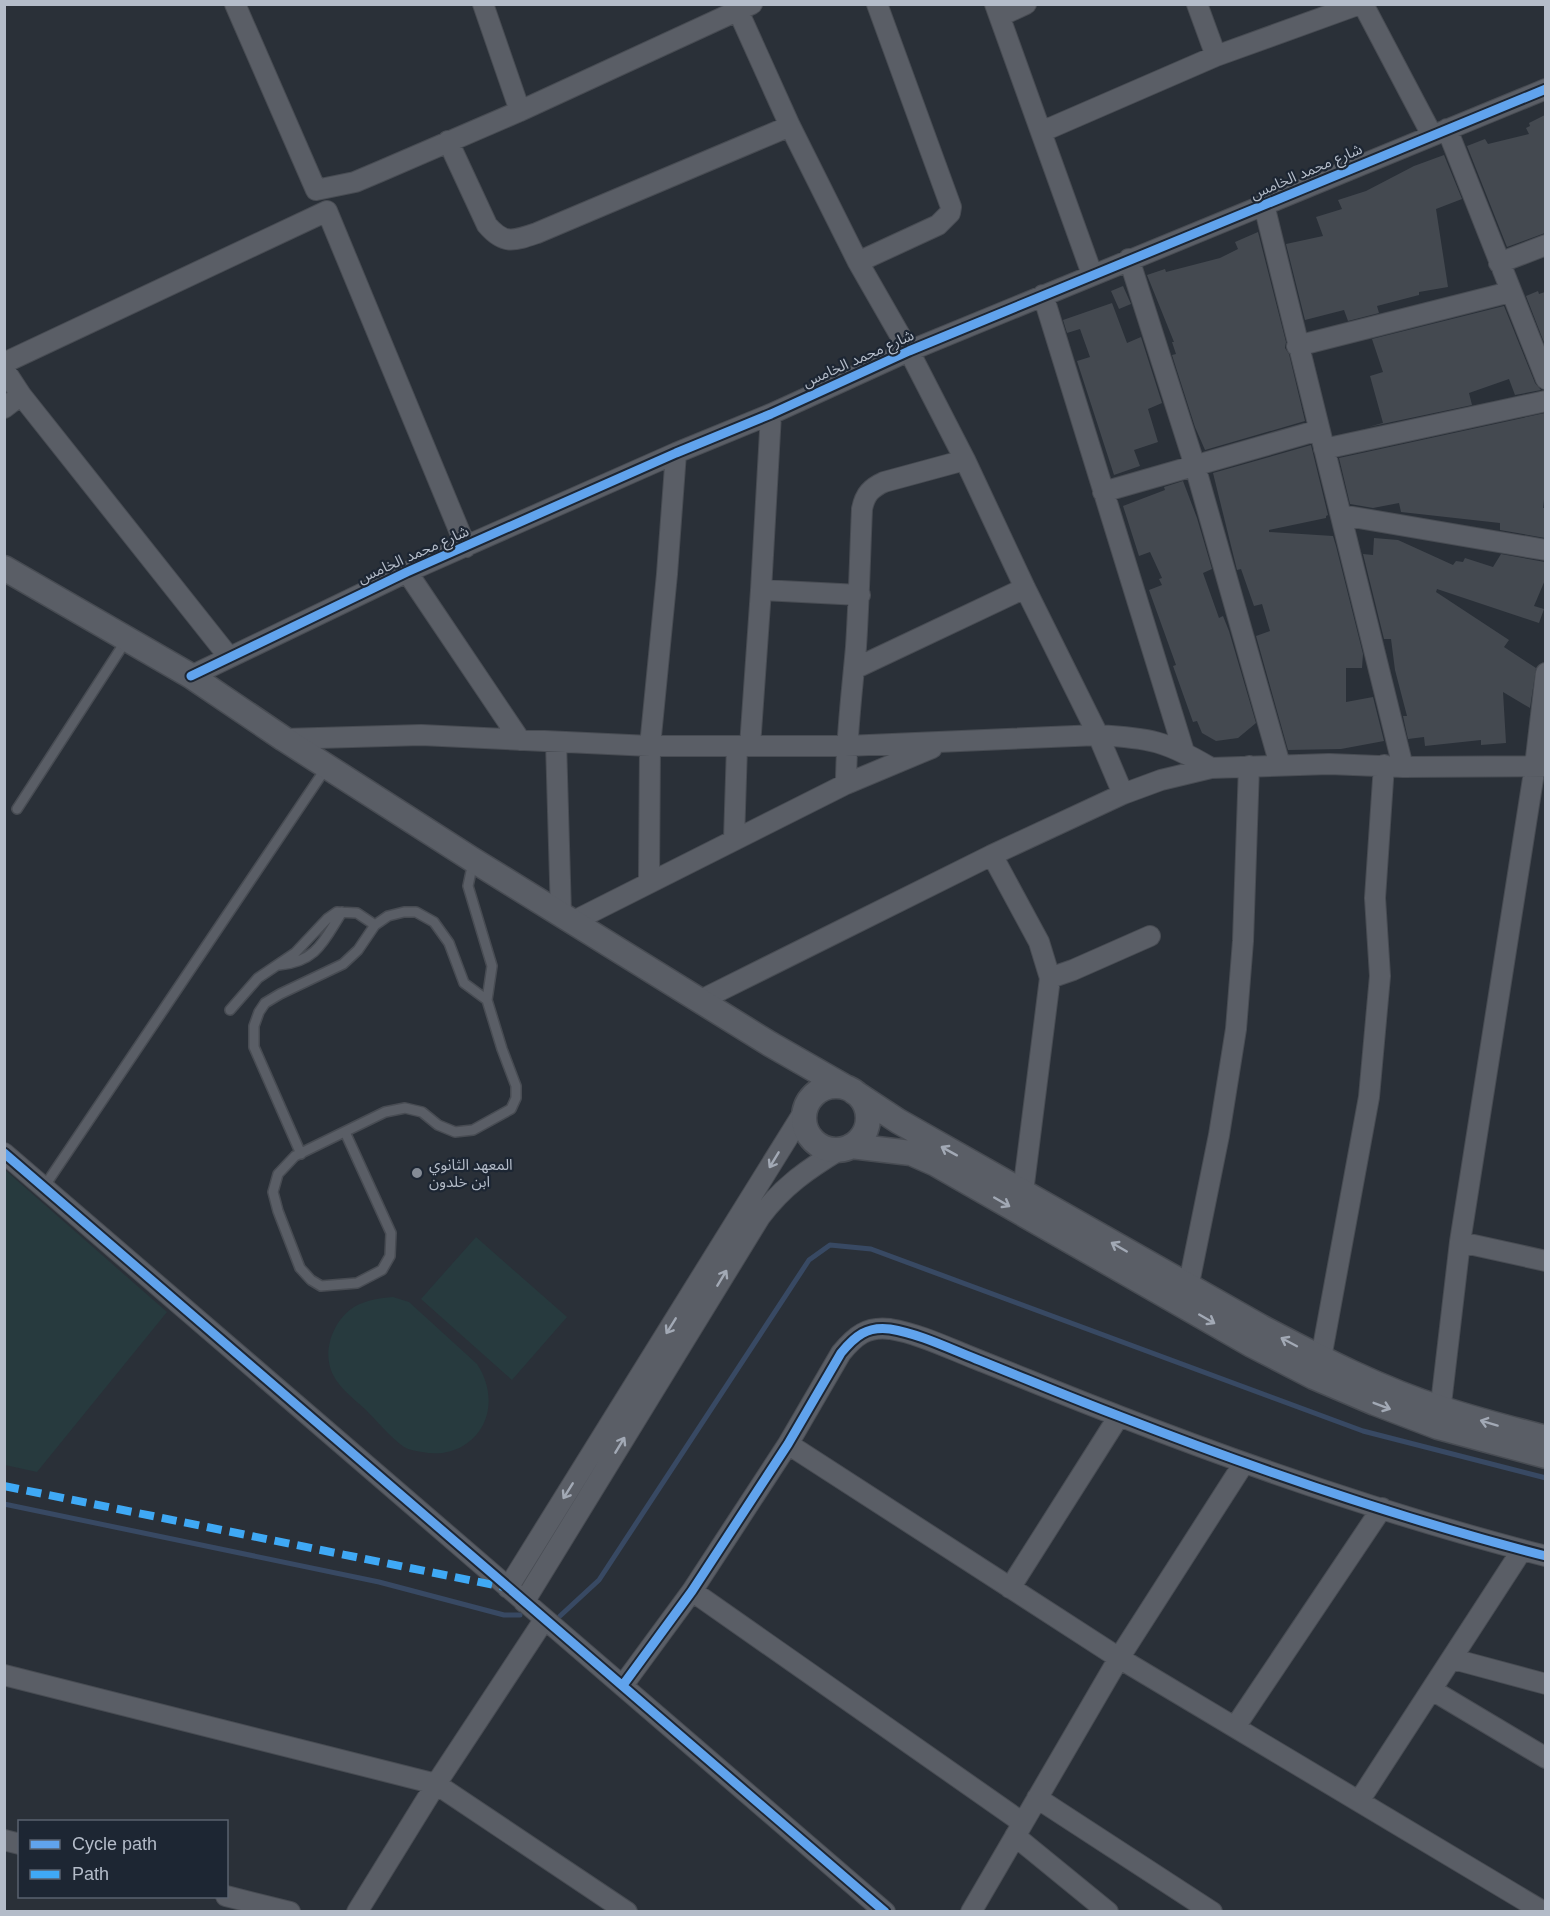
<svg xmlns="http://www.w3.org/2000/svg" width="1550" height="1916" font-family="Helvetica,'Noto Sans Arabic',sans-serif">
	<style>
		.green { fill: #273a3e }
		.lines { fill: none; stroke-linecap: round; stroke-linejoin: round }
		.stream { stroke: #384963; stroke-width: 5 }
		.building { fill: #444950 }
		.service-casing { stroke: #484c53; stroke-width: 12 }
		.minor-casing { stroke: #484c53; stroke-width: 22 }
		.tertiary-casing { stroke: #484c53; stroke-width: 27 }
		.service { stroke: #5a5e66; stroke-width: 9 }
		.minor { stroke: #5a5e66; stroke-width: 20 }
		.tertiary { stroke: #5a5e66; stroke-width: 24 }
		.quiet { stroke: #3fa9f5; stroke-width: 8; stroke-dasharray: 15 8; stroke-linecap: butt }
		.cycleway-casing { stroke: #1d2633; stroke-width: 13 }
		.cycleway { stroke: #60a3ed; stroke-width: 9 }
		.oneway { stroke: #a2a9b5 }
		.poi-dot { fill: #848b96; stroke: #1d2633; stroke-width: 2 }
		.labels { text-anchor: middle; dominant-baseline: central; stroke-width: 4.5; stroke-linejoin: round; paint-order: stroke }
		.street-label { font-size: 15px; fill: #b4bcc9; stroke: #1d2633 }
		.poi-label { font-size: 15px; fill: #b4bcc9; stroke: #1d2633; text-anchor: start }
	</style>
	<rect width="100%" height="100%" fill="#2a3038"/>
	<path class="green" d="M5,1170L167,1312L37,1472L5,1465Z
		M476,1237L567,1317L512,1380L421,1299Z
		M393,1297L409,1302L477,1364C489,1382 493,1405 483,1425C470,1448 447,1457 422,1452C416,1451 409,1450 404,1447C390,1437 377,1421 365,1409C352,1397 335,1385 330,1367C324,1346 335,1319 354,1307C366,1300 380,1298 393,1297Z"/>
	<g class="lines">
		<path class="stream" d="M4,1504L379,1582L504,1615H520
			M560,1616L599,1580L809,1260L830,1245L871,1249L1363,1431L1546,1478"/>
	</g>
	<path class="building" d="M1545,115V233L1507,247L1467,146L1485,139L1488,144L1529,134L1526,128L1530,126L1529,123Z
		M1444,155L1462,199L1436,209L1448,287L1419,292V295L1377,306L1379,313L1348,321L1344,310L1305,320L1286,244L1323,236L1316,217L1342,209L1338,200L1366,191L1414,166Z
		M1258,232L1286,342L1285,348L1289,354L1305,421L1205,450L1195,427L1172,355L1176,354L1172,342H1174L1147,275L1165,269L1166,272L1220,258L1238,249L1235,242Z
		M1123,286L1131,304L1119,309L1111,291Z
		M1538,291L1539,294L1545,292V345L1526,296Z
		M1112,303L1127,343L1141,337L1162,403L1148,409L1158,442L1134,450L1140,466L1114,475L1077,361L1090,357L1080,329L1067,333L1063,320Z
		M1504,306L1535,383L1541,390L1515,395L1509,379L1469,393L1472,405L1368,427L1383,423L1370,376L1383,372L1372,339Z
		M1545,413V491L1543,508H1545V538L1500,530V523L1401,512L1399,503L1373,508L1350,504L1339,458Z
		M1311,445L1328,515L1326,516V518L1269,530V532L1333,536L1336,546L1363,654L1362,668H1346V702L1373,697L1384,741L1341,749L1288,750L1256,636L1270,631L1262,604L1254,606L1241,569L1237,570L1213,473Z
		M1183,481L1197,518L1212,569L1203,573L1219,618L1223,616L1229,631L1256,723L1238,738L1216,741L1202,733L1197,721L1193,722L1173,666L1176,665L1149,590L1162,585L1159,579L1162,578L1150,552L1139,556L1123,506L1165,490L1164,487Z
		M1374,538L1398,540L1453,565L1456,561L1463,562L1465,558L1493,567L1501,554L1545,562V580L1534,606L1544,609L1539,623L1437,589L1436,592L1509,640L1504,647L1536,668L1530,708L1503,692L1506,743L1481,745V740L1425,746L1424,737L1408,739L1403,716H1407L1395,670L1391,639H1384L1363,554L1373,555Z"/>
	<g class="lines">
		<defs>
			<path id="service" d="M17,809L127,639
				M279,965C317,962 324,940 342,912
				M230,1010L258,978L295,953L327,919L337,912L357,913L375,925
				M345,1132L391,1233L390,1256L382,1270L357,1283L321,1286L311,1280L300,1268L278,1211L273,1192L278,1174L295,1156L385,1112L405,1108L422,1112L438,1125L455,1132L473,1130L511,1109L516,1098V1086L502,1049L487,1000L492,966L468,886L473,862
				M301,1154L254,1047V1026L259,1012L265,1003L280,994L343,964L358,950L375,925L388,916L404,912H416L434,922L449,943L464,983L487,1000
				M44,1187L326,768"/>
			<path id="minor" d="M235,4L316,190L355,182L381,171L520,111L752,4
				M483,4L520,111
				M735,4L790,126L858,262L909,351L965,460L1025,588L1098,735L1123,794
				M995,4L1092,274
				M1197,4L1216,56
				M1363,4L1432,135
				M1000,16L1026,4
				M1447,129L1546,379
				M1041,132L1216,56L1360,4
				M448,141L487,225C504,245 514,241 537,233L790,126
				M1264,205L1403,767
				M1129,259L1195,466L1280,765
				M858,262L938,225L950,213L951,207L877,4
				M1499,263L1546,245
				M1043,295L1184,752
				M1297,346L1510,292
				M4,363L327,211L466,547
				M4,369L21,395L229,657
				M4,408L21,395
				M1324,449L1546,401
				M1103,492L1319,430
				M1341,515L1546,550
				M407,572L520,740
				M761,590L860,595
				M854,669L1025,588
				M191,676L407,572L676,453L771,414L909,351L1546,89
				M284,739L421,735L650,746H846L1098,735C1150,738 1166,741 1211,768
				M556,742L561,914
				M750,746L761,590L771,414
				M846,784C846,738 852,693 856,647C859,601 860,555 862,509C865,494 871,488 884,482L965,460
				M734,840L737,746
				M992,855L1039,942L1050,978L1023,1192
				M649,882L650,746L667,574L676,453
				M572,922L846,784L932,748
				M1050,978L1073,970L1150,936
				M699,1001L992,855L1123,794L1161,780L1211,768L1329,764L1403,767L1546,766
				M4,1153L885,1912
				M1460,1242L1546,1261
				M1186,1298L1219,1135L1236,1029L1243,941L1249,766
				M1317,1371L1321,1358L1369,1097L1380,976L1375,898L1384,765
				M1439,1421L1460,1242L1535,766L1546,673
				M788,1444L1119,1658L1544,1912
				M508,1588L805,1110
				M1010,1588L1119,1416
				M692,1591L1023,1823
				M524,1602L760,1217C783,1186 808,1169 841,1149
				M1453,1659L1546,1684
				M4,1675L436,1784L627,1912
				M623,1685L692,1591L788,1444L841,1353C855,1336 867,1326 890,1329C920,1334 948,1348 976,1359C1024,1378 1071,1398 1119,1416C1258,1470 1401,1519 1546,1556
				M1432,1690L1546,1758
				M1235,1727L1382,1508
				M1037,1798L1212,1912
				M1359,1801L1522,1550
				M1015,1836L1108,1912
				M4,1840L20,1844
				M226,1896L290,1912
				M357,1912L436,1784L544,1620
				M971,1912L1119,1658L1244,1463"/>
			<path id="tertiary" d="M4,568L191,676L284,739L473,860L770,1044L845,1087
				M804 1118a32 32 0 1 1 64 0a32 32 0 1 1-64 0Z
				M854,1092L898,1121L1261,1327C1320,1358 1380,1389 1443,1409C1477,1420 1511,1429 1546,1438
				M851,1146L911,1153L936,1164L1252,1345L1314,1377L1375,1403L1438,1427L1546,1456"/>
		</defs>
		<use href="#service" class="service-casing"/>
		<use href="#minor" class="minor-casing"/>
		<use href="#tertiary" class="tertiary-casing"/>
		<use href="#service" class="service"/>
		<use href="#minor" class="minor"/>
		<use href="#tertiary" class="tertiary"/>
		<path class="quiet" d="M4,1486L504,1587"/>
		<defs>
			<path id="cycleway" d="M191,676L407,572L676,453L771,414L909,351L1546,89
				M4,1153L885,1912
				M623,1685L692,1591L788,1444L841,1353C855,1336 867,1326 890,1329C920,1334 948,1348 976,1359C1024,1378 1071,1398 1119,1416C1258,1470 1401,1519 1546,1556"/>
		</defs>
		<use href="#cycleway" class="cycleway-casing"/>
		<use href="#cycleway" class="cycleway"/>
	</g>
	<defs><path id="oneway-shaft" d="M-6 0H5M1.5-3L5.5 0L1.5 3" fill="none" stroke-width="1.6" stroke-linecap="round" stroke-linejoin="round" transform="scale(1.5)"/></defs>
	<g class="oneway">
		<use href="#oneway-shaft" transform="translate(949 1151) rotate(-151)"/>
		<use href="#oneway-shaft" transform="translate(774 1160) rotate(121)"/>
		<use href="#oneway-shaft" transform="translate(1002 1202) rotate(30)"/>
		<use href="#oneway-shaft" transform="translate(1119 1247) rotate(-150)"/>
		<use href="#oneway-shaft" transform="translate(722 1278) rotate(-59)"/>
		<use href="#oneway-shaft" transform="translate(1207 1319) rotate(30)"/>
		<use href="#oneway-shaft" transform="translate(671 1326) rotate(122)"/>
		<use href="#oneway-shaft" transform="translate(1289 1342) rotate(-152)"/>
		<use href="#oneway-shaft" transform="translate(1382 1406) rotate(21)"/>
		<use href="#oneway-shaft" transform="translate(1489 1423) rotate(-163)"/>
		<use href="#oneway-shaft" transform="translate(620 1445) rotate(-59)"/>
		<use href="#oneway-shaft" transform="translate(568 1491) rotate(122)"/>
	</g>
	<circle class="poi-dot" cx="417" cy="1173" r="6"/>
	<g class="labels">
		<g class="street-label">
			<text transform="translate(1306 171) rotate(-23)">شارع محمد الخامس</text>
			<text transform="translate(858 358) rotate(-24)">شارع محمد الخامس</text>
			<text transform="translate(413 554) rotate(-24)">شارع محمد الخامس</text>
		</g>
		<g class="poi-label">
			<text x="429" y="1164">المعهد الثانوي<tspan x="429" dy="17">ابن خلدون</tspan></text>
		</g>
	</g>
	<rect width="1550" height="1916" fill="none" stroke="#b4bcc9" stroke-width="12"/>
	<rect x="18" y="1820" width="210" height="78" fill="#1d2633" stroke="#59626f" stroke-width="1.5"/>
	<rect x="30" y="1840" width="30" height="9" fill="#60a3ed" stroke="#59626f" stroke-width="1.5"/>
	<text x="72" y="1850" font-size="18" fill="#b4bcc9">Cycle path</text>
	<rect x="30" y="1870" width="30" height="9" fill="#3fa9f5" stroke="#59626f" stroke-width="1.5"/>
	<text x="72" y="1880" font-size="18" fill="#b4bcc9">Path</text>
</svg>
